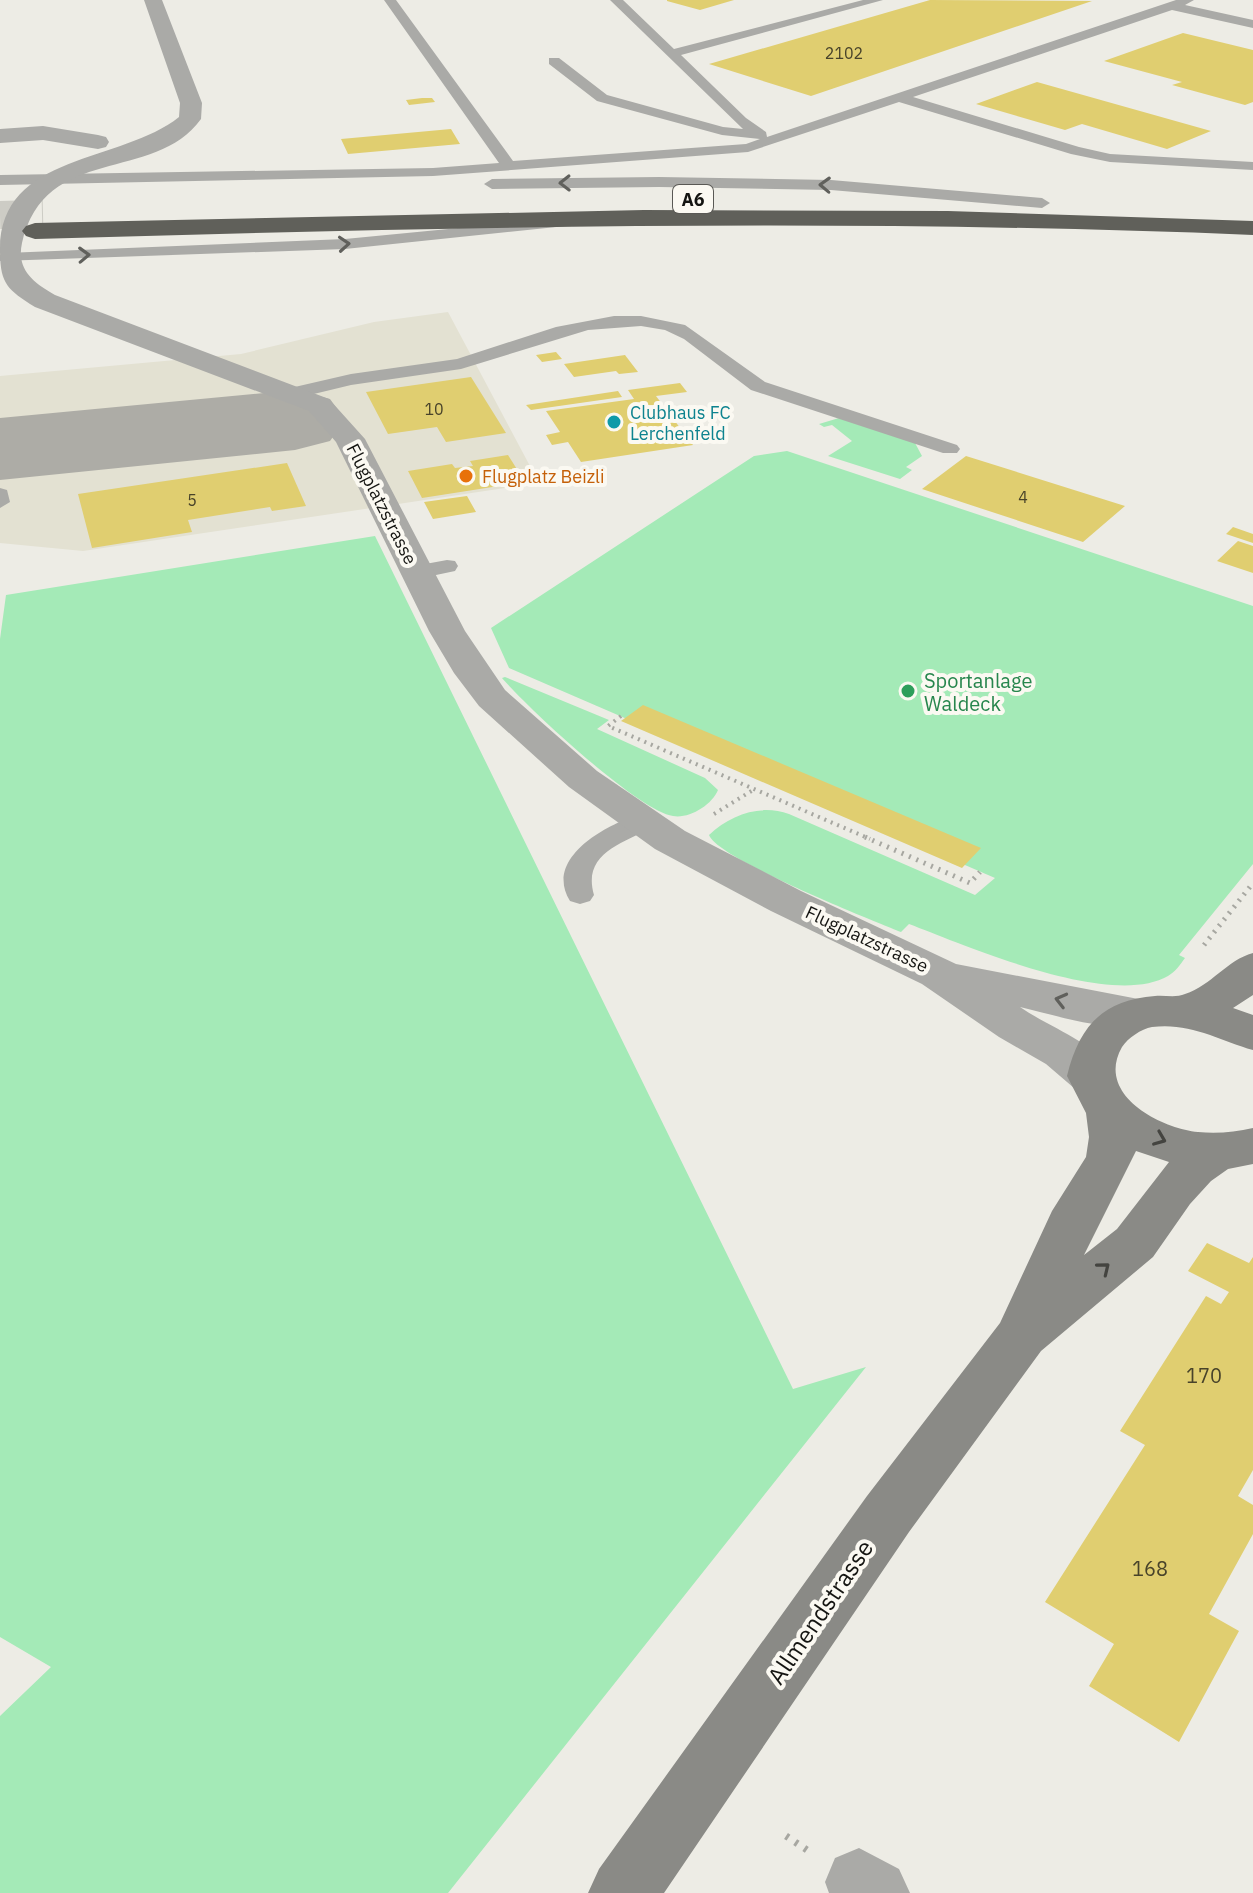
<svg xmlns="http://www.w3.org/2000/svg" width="1253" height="1893" font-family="'IBM Plex Sans',sans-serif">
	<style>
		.built { fill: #e3e1d2 }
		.green { fill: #a4eab7 }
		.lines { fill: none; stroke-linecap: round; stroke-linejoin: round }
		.taxiway { fill: #adaca6; fill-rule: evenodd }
		.building { fill: #e0ce70 }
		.motorway-tunnel { stroke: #cdccc5; stroke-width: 28; stroke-dasharray: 28 14; stroke-linecap: butt }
		.path-far2 { stroke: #a7a7a1; stroke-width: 4; stroke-dasharray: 2 5; stroke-linecap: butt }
		.path-far1 { stroke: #a7a7a1; stroke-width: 5; stroke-dasharray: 2 6; stroke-linecap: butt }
		.path { stroke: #a7a7a1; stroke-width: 7; stroke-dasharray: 3 8; stroke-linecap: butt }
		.service { fill: #aaaaa7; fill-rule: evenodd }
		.minor { fill: #aaaaa7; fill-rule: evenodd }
		.secondary { fill: #8a8a86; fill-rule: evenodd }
		.motorway { fill: #60605a; fill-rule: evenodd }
		.oneway { stroke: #60605c }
		.oneway2 { stroke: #444440 }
		.culture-dot { fill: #0f9aa8; stroke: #fbf9f2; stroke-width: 3 }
		.food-dot { fill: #e8710a; stroke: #fbf9f2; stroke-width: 3 }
		.leisure-dot { fill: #2e9e5b; stroke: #fbf9f2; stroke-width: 3 }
		.labels { text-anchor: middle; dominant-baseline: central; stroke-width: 8; stroke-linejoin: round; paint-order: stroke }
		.number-label { font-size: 16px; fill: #48432a }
		.shield { fill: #fbf9f2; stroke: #5a5955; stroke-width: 2 }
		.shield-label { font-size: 18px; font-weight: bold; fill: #151512 }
		.far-culture-label { font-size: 18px; fill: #0d838f; stroke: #fbf9f2; text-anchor: start }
		.far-food-label { font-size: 18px; fill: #c56008; stroke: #fbf9f2; text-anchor: start }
		.far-street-label { font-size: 18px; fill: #151512; stroke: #fbf9f2 }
		.leisure-label { font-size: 20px; fill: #27864d; stroke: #fbf9f2; text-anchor: start }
		.near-number-label { font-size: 20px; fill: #48432a }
		.near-street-label { font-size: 24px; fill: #151512; stroke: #fbf9f2 }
	</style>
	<rect width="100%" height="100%" fill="#edece5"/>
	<path class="built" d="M448,312L539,483L83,551L0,543V376L241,354L374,322Z"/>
	<path class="green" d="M839,418L915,443L922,456L906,467L912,470L900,479L828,456L852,441L832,425L824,427L819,424Z
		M787,451L1253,606V864L1179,955L1185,958C1180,965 1175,972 1168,976C1111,1009 967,946 909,924L901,932C869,919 718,859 709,835C731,814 761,804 789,814L975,895L995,878L509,668L491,628L754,456Z
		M375,536L793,1389L866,1367L448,1893H0V1716L51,1667L0,1637V639L6,595Z
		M505,677L609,720L597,729L705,778L718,790C712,805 689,819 673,816C638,811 527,707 502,678Z"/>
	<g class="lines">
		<path class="taxiway" d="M295,390L330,399L345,420L330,441L295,450L0,480V418Z"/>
	</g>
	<path class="building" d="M734,0L700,10L667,1V0Z
		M930,0L1092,1L811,96L709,64Z
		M1183,33L1253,50V102L1245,105L1172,85L1182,82L1104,61Z
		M1037,82L1211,131L1167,149L1082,124L1065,130L976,104Z
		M422,98H432L435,102L409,105L406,100Z
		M451,129L460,144L348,154L341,139Z
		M556,352L562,359L542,362L536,355Z
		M625,355L638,372L619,374L616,371L574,377L564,364Z
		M471,377L506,433L446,442L437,427L388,434L366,392Z
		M680,383L687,392L656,396L693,445L581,462L568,442L552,445L546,435L560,432L546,411L634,399L628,390Z
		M618,391L622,397L531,410L526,405Z
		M705,407L713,417L696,419L689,409Z
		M508,455L525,482L422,498L408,471L452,464L455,468L473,466L470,461Z
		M966,456L1125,506L1083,542L922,489Z
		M287,463L306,506L272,511L270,507L188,520L192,532L92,548L78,494Z
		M467,496L476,512L433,519L424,502Z
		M1233,527L1253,534V543L1226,534Z
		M1238,541L1253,546V573L1217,561Z
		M643,705L981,848L962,868L621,721Z
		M1207,1243L1249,1263L1253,1257V1470L1238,1496L1253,1505V1534L1209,1614L1239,1631L1179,1742L1089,1686L1114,1644L1045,1602L1145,1445L1120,1431L1206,1296L1221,1304L1229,1292L1188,1271Z"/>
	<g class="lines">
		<path class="motorway-tunnel" d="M0,215L43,214"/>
		<path class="path-far2" d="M621,716L608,726L870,839
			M714,814L753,790"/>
		<path class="path-far1" d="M865,837L970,883L980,872
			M1204,945L1253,883"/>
		<path class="path" d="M786,1836L807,1850"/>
		<path class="service" d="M384,0H396L513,161L746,144L760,139L722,135L597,101L549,64V58H559L607,95L723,127L743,129L610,0H623L674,49L863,0H883L681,55L746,118L766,132L767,137L1176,0H1194L1185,5L1253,20V28L1172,10L913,97L1079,147L1110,154L1253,162V170L1110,162L1071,154L899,102L748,152L433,176L0,185V175L433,168L499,163Z
			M659,177L831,180L1042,198L1050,203L1042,208L831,190L659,187L492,189L484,184L492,179Z
			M560,218L568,223L566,226L345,249L0,261V255L6,253L345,239Z
			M614,316H641L685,325L765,382L957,445L960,449L957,453H943L751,390L684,339L665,330L641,326L588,330L461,369L351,385L293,399L284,393L286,389L351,374L457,359L556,327Z
			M0,488L7,490L10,502L0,508Z
			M447,560L455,561L458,566L455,571L417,579L406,572L409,567Z
			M642,814L651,816L655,822L651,828C621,844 582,854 594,895L590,901L580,904L570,901C543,858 608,823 642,814Z"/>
		<path class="minor" d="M144,0H162L202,103L201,119C154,184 45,143 22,243C16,270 34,283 55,295L329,399L365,439L465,631L505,690L597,771L685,831L801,891L956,964L1154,1002L1161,1013L1154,1024C1117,1035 1058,1016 1020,1007C1052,1029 1094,1041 1115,1076L1108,1088L1091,1093L1074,1088L1046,1064L999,1037L922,984L771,911L655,849L569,787L479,706L454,673L429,631L336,442L309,411L35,307C6,289 0,283 0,249C0,153 122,163 179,117L180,103Z
			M43,126L98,135L106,137L109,142L106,147L98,149L43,140L0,143V129Z
			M859,1848L899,1869L910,1893H829L825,1882L835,1858Z"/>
		<path class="secondary" d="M1253,953V995L1233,1008L1253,1015V1050C1219,1040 1189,1022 1152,1027C1141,1029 1128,1038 1122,1047C1095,1094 1159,1128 1198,1132C1217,1134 1235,1132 1253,1128V1164L1228,1169L1211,1181L1190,1204L1153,1257L1041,1351L909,1532L664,1893H588L599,1869L867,1496L1000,1323L1052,1211L1086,1157L1089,1137L1086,1113L1067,1076C1079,1027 1102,1000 1155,996C1165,995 1176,998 1185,994C1212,985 1227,960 1253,953ZM1136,1151L1169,1162L1117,1229L1084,1255Z"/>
		<path class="motorway" d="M644,210L948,211L1253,221V235C847,218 441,227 35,239L26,236L22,231L26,226L35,223Z"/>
	</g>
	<defs><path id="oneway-chevron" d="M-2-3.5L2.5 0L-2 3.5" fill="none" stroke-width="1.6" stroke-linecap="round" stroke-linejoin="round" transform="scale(2)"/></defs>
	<g class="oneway">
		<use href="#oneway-chevron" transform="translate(565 183) rotate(179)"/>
		<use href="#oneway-chevron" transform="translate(825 185) rotate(-178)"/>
		<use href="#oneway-chevron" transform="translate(344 244) rotate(-4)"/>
		<use href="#oneway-chevron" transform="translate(84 255) rotate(-2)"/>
		<use href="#oneway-chevron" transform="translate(1061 1000) rotate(-166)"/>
	</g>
	<g class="oneway2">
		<use href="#oneway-chevron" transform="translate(1160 1139) rotate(22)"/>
		<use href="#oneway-chevron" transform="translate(1104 1268) rotate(-39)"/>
	</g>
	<circle class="culture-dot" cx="614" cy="422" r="8"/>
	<circle class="food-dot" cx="466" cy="476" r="8"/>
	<circle class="leisure-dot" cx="908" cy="691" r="8"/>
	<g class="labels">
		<g class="number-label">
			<text x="844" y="53">2102</text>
			<text x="434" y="409">10</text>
			<text x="1023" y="497">4</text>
			<text x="192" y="500">5</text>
		</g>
		<rect class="shield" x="673" y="185" width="40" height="28" rx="6"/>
		<g class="shield-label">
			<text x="693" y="199">A6</text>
		</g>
		<g class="far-culture-label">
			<text x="630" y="412">Clubhaus FC<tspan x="630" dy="21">Lerchenfeld</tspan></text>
		</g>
		<g class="far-food-label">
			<text x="482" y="476">Flugplatz Beizli</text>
		</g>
		<g class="far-street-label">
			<text transform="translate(382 504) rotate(63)">Flugplatzstrasse</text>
			<text transform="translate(867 939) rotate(25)">Flugplatzstrasse</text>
		</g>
		<g class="leisure-label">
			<text x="924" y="680">Sportanlage<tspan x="924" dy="23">Waldeck</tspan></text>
		</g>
		<g class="near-number-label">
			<text x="1204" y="1375">170</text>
			<text x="1150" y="1568">168</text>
		</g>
		<g class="near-street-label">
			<text transform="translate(820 1612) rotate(-56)">Allmendstrasse</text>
		</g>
	</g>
</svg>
